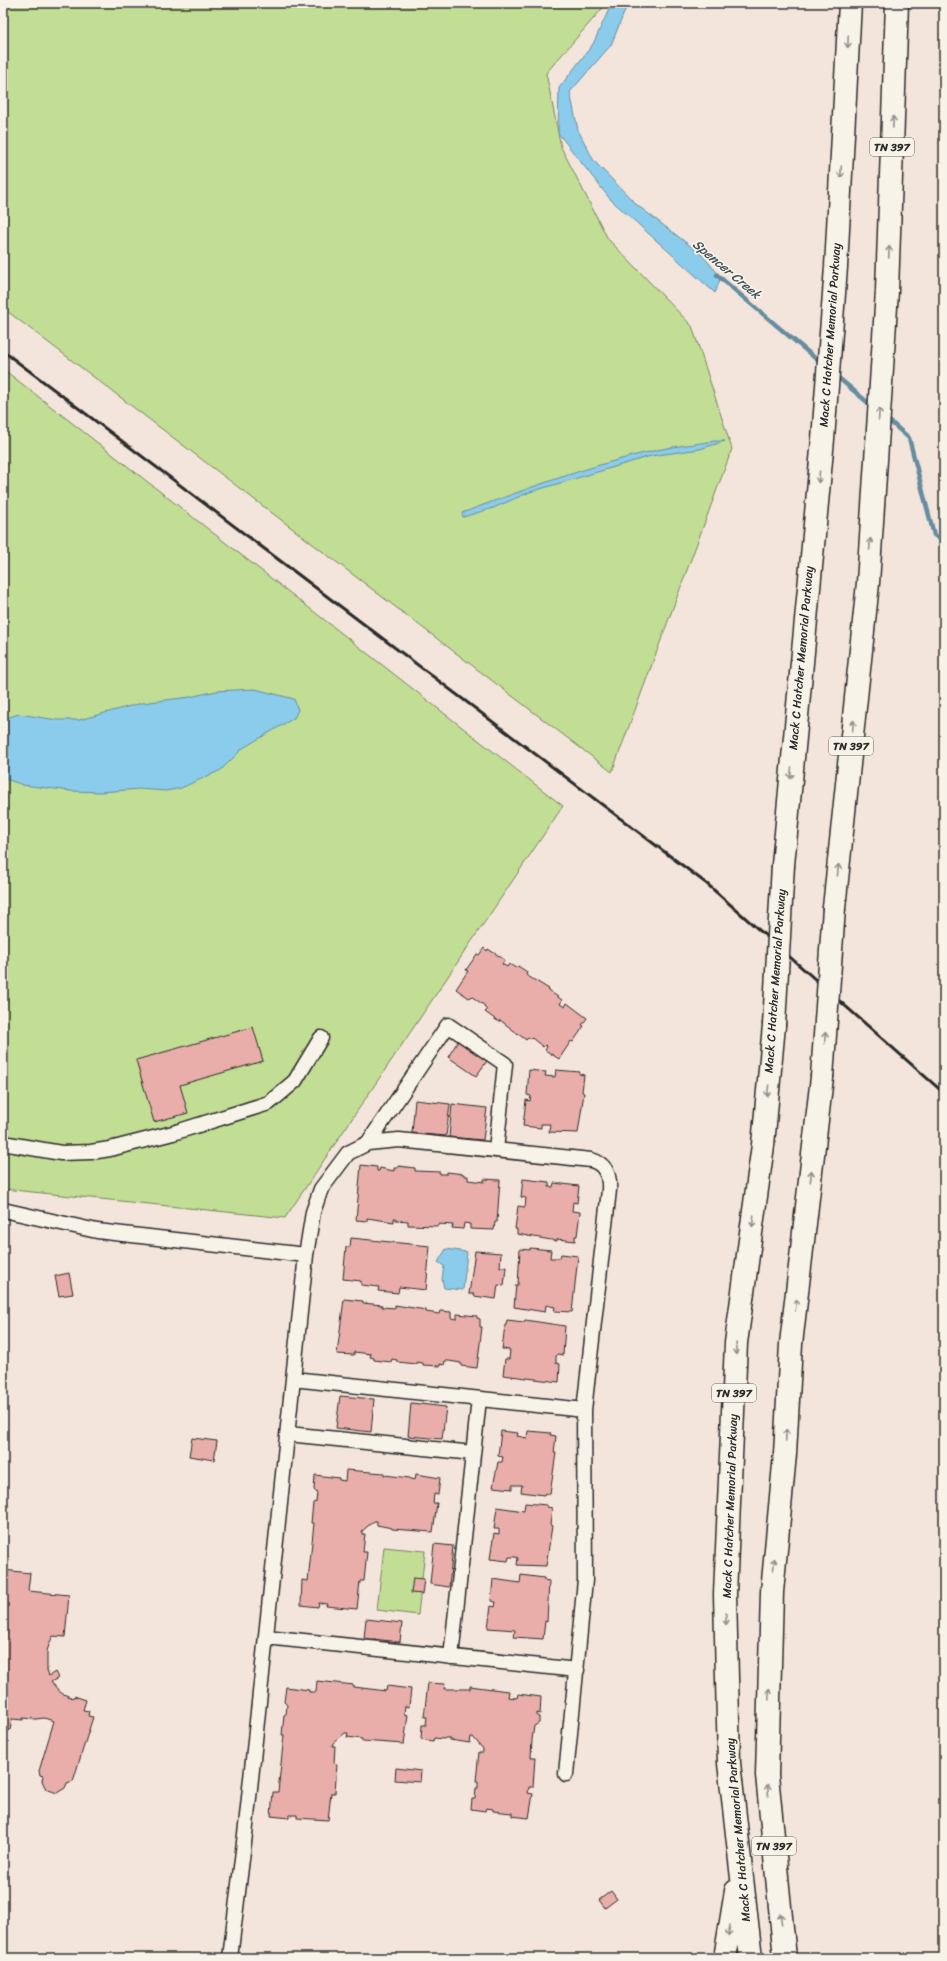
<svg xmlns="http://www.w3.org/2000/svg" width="947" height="1961" font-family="Sriracha,sans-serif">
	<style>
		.green { fill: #c2dd94; stroke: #768460 }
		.water { fill: #8bccec; stroke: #658c9f }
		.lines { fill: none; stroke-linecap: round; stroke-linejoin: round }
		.stream { stroke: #658c9f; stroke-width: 4.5 }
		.building { fill: #eaaeaa; stroke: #2b2b2b }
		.street-casing { stroke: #2b2b2b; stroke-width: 17 }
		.highway-casing { stroke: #2b2b2b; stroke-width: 25 }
		.street { stroke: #f7f3e8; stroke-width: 14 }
		.highway { stroke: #f7f3e8; stroke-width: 22 }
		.rail { stroke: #2b2b2b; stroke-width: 3 }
		.highway-bridge-casing { stroke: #2b2b2b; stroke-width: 25; stroke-linecap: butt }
		.highway-bridge { stroke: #f7f3e8; stroke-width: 22 }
		.oneway { stroke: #918f8a }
		.labels { text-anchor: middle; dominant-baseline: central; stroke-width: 3.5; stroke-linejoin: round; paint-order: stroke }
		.shield { fill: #f7f3e8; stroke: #686764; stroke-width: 1 }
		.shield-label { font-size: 11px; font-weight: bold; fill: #2b2b2b }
		.street-label { font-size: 12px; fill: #2b2b2b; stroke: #f7f3e8 }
		.water-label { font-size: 13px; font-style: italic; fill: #43535b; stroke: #f7f3e8 }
	</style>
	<rect width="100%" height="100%" fill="#f4e5dc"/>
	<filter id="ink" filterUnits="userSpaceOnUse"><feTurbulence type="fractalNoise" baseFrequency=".025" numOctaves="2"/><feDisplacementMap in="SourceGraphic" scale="8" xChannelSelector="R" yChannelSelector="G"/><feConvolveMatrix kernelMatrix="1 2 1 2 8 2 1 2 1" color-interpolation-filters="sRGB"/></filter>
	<g filter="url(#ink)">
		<path class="green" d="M3,3H607L546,73L561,147L608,239L692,326L732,449L612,772L3,308Z
			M3,369L563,806L285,1218L3,1189Z
			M384,1547L425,1551L418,1615L377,1610Z"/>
		<path class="water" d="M612,3H628L611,45L570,92L578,130L594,161L637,205L701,254L721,277L715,293L610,199L558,133L559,88L593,44Z
			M715,441H725L700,449L651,456L530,492L493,508L463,517L462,513C526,489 590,465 657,450C676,446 696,444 715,441Z
			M255,689L294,699L298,710L294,718L243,748L221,770L181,788L166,791L139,789L101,792L71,791L23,785L3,778V719L19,714L57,720H79L142,703L190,697L216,691Z
			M446,1249L467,1252L463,1290L444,1288L442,1279L444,1266L438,1262Z"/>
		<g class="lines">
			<path class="stream" d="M717,275L822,364
				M834,374L873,407
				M886,418L909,438L934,535L944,541"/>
		</g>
		<path class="building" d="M484,948L487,951L488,949L505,960L502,964L507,967L509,964L516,968L518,966L527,972L526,975L549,989L548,990L562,1000L560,1004L565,1007L567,1003L587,1018L582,1025L584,1026L573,1042L571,1041L559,1059L545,1050L547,1047L545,1045L543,1047L532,1038L531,1039L528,1037L526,1040L500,1020L499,1022L485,1012L487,1010L484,1007L485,1006L471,996L469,998L456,989L468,971L466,970L477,954L479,955Z
			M253,1027L263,1061L180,1085L188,1113L154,1122L136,1060Z
			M458,1041L487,1061L476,1076L448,1057Z
			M529,1070L546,1072L545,1076L555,1077L556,1070L580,1072L579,1074L584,1075L582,1092L584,1093L578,1133L549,1132L550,1124H541V1128L523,1126L526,1100L530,1101L531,1096L527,1095Z
			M415,1100L450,1104L446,1136L412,1133Z
			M452,1104L487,1108L483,1140L449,1137Z
			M361,1165L377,1167V1171H379L380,1168L394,1171V1168H398V1166L415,1168V1171L440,1172V1174H447V1172L464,1174V1176H468V1180L484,1182V1179L500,1180L497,1222H495L494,1230L470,1229V1224L464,1223L463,1229L452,1228L453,1225L438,1224V1226L408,1225V1221L396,1220V1218H394V1222L367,1218V1221L356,1220Z
			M523,1179L549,1182V1187H553L554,1183L579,1186L577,1203L573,1202L572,1211L580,1212L577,1236H575V1241L557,1239V1241L517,1234V1229H515L518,1206L525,1207L526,1198L521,1197Z
			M351,1238L430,1246L426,1290L399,1287L398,1293L378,1291L379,1287L361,1285V1281L343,1279L346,1247H350Z
			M530,1248L551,1250L550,1258H560L561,1254L578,1256L572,1312L554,1311L555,1307L546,1305L545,1312L514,1307L516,1285H518L520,1249L530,1250Z
			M475,1251L501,1253L500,1267H506L504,1286L498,1285L496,1299L474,1296V1294H469Z
			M69,1273L73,1294L59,1296L55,1276Z
			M344,1299L363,1301V1303L382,1305V1307L395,1308V1305L426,1310V1312L439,1314L440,1311L451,1312V1318L457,1319V1314L477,1316V1318L480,1319V1327H482L477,1368L461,1366V1363L449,1361H445L444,1365L440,1364V1366L423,1365V1363L417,1362V1364L397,1362V1360L392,1359L391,1362L374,1360V1358L370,1357L371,1354L354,1352V1355L337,1354Z
			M507,1320L524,1322L525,1320L565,1326L563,1355L557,1354L556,1357V1363L560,1364L559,1382L503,1375L505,1359H509L510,1350L502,1349L505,1325H506Z
			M340,1396L374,1399L371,1432L336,1428Z
			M411,1403L446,1407L442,1439L408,1436Z
			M501,1431L518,1433L517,1436L527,1438L528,1431L551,1433L550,1435L556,1436L554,1453H556L550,1494L545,1493L544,1495L521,1492L522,1485H512V1489L493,1487L498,1462H502L503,1457L498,1456Z
			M192,1438L217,1441L214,1460L189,1456Z
			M346,1470L384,1473V1475L410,1478V1479L415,1480L416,1474L440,1478L438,1495L434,1494L433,1503H437L433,1532L392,1529V1528L377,1525V1521H374L362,1531V1534H365L363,1552H367L364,1581H360L357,1609L326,1606L327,1604L319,1603L318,1607L301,1605L302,1580L308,1581L314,1523H311L313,1503L316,1502L317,1493L314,1490L315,1475L339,1478V1480L345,1481Z
			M525,1503L547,1505V1507L552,1508L550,1525L552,1526L546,1566L517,1565L518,1558L516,1557H509L508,1561L490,1559L494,1533L499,1534V1529H494L497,1507L524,1511Z
			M434,1544L453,1546L449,1587L430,1584Z
			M3,1570L30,1573L28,1591L69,1595L65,1637L53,1636L50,1642L47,1651V1670L49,1676L55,1672L58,1678L51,1682L61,1693L73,1698L74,1696L86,1700L83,1710L89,1711L88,1716L93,1717L73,1781L67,1783L65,1788L57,1793L46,1789L42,1781L43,1776L40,1775L39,1771L54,1721L44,1718L36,1719L23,1718V1720L12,1719L10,1730H4L3,1731Z
			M521,1575L544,1578V1580L549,1581L547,1622L545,1621L543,1639L514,1637L515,1630L488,1628L491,1606L495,1607L496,1602L491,1601L493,1579L520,1583Z
			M413,1578L424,1579L422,1594L411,1593Z
			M366,1619L402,1623L400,1642L364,1638Z
			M317,1681L354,1685V1687L386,1691L387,1686L411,1689L409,1707L405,1706L404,1714L408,1715L404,1744L362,1741V1739L347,1737L348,1733H345L333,1743L332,1746H335L334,1763L337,1764L335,1793H331L328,1820L297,1818V1815H289V1818L271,1816L273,1792H278L284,1735H282L284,1715L286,1714L287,1705L284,1702L286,1687L309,1690V1692H316Z
			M428,1683L445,1684L444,1689H470V1686L500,1690L509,1691L508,1697L517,1698L518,1694L541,1697L540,1714L537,1713V1716L539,1717V1723L534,1726L532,1740L531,1757H535L533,1787H529L528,1793L533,1794L529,1818L512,1816V1813L493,1811V1809L486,1808L485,1811L471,1809L472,1799H475L476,1788H478V1781H476L479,1752H483V1749L473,1737H471L470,1743L450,1740V1738H445L444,1739L434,1738L433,1741L421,1739L422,1725H426L427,1717H424Z
			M396,1768L421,1771L420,1782L395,1780Z
			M611,1891L617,1899L605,1908L599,1900Z"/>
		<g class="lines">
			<defs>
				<path id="street" d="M3,1143L61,1153L91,1152L110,1149L173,1133L269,1103L295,1081L321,1038
					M368,1143L399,1140L591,1160C606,1164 610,1176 609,1190L584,1410L585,1580L566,1774
					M3,1210L97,1231L306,1255L246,1826L230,1958
					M306,1255L313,1212L321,1189L348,1153L368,1143L448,1025L505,1064L496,1150
					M293,1379L584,1410
					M288,1434L473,1453
					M266,1637L577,1670
					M451,1657L479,1399"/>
				<path id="highway" d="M783,865L823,439L836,267L850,3
					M834,908L868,583L887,291L897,3
					M725,1958L736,1891
					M751,1958L729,1763L725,1594L736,1343L763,1145L774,1025
					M785,1958L767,1775L772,1592L785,1454L791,1344L822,1077"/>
			</defs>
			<use href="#street" class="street-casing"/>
			<use href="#highway" class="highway-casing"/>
			<use href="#street" class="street"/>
			<use href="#highway" class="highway"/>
			<path class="rail" d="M3,351L707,884L944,1093"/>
			<defs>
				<path id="highway-bridge" d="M774,1025L783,865
					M822,1077L834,908"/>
			</defs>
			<use href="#highway-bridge" class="highway-bridge-casing"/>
			<use href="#highway-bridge" class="highway-bridge"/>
		</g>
		<defs><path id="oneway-shaft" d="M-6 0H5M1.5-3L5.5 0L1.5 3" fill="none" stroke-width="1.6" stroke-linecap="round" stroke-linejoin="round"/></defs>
		<g class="oneway">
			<use href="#oneway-shaft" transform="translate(848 42) rotate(93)"/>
			<use href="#oneway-shaft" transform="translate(893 122) rotate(-88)"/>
			<use href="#oneway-shaft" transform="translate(841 172) rotate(93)"/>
			<use href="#oneway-shaft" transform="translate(889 252) rotate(-88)"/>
			<use href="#oneway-shaft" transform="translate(879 414) rotate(-86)"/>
			<use href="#oneway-shaft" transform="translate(819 477) rotate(96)"/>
			<use href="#oneway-shaft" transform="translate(870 544) rotate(-86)"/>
			<use href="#oneway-shaft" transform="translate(853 726) rotate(-84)"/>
			<use href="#oneway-shaft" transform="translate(791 773) rotate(95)"/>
			<use href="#oneway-shaft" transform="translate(838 870) rotate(-84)"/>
			<use href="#oneway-shaft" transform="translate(825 1038) rotate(-86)"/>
			<use href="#oneway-shaft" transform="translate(768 1091) rotate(96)"/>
			<use href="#oneway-shaft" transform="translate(811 1176) rotate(-83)"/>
			<use href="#oneway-shaft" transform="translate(753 1221) rotate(97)"/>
			<use href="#oneway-shaft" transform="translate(796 1305) rotate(-83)"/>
			<use href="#oneway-shaft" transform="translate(736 1349) rotate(92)"/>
			<use href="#oneway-shaft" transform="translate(786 1435) rotate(-87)"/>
			<use href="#oneway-shaft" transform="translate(774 1564) rotate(-85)"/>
			<use href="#oneway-shaft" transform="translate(726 1619) rotate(89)"/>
			<use href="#oneway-shaft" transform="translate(769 1694) rotate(-88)"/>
			<use href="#oneway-shaft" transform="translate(768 1790) rotate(-96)"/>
			<use href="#oneway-shaft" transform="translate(781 1919) rotate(-96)"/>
			<use href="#oneway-shaft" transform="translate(729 1931) rotate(99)"/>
		</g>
	</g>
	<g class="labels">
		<g class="shield">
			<rect x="870" y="138" width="44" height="18" rx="3"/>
			<rect x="829" y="737" width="44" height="18" rx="3"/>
			<rect x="712" y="1384" width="44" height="18" rx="3"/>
			<rect x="752" y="1837" width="44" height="18" rx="3"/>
		</g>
		<g class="shield-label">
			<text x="892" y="147">TN 397</text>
			<text x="851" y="746">TN 397</text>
			<text x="734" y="1393">TN 397</text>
			<text x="774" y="1846">TN 397</text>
		</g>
		<g class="street-label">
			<text transform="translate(830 335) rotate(-86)">Mack C Hatcher Memorial Parkway</text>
			<text transform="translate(801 658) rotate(-85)">Mack C Hatcher Memorial Parkway</text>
			<text transform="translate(775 981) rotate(-86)">Mack C Hatcher Memorial Parkway</text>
			<text transform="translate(730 1506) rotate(-88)">Mack C Hatcher Memorial Parkway</text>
			<text transform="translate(738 1830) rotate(-95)">Mack C Hatcher Memorial Parkway</text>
		</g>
		<g class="water-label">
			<text transform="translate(727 269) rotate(40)">Spencer Creek</text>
		</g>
	</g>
	<rect width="947" height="1961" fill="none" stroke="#f7f3e8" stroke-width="16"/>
	<rect x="8" y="8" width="931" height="1945" fill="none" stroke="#2b2b2b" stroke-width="1.5" filter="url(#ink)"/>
</svg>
